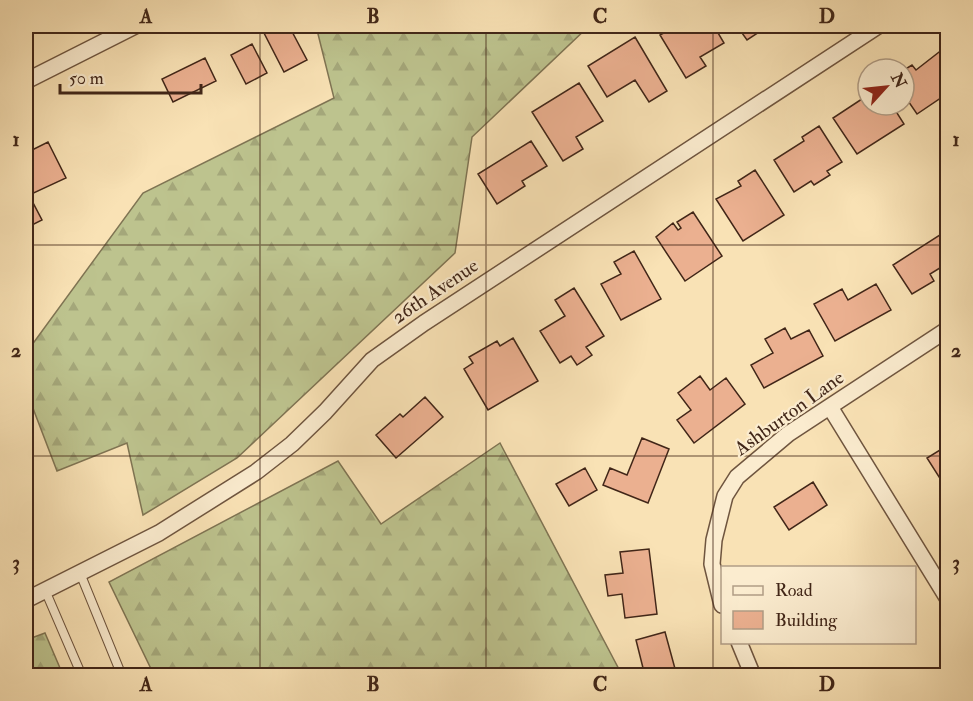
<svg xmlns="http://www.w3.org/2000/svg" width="973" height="701" font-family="'IM FELL Double Pica',serif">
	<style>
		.forest { fill: url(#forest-firs); stroke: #7f7453; stroke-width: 1.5 }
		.building { fill: #ebb090; stroke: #412618; stroke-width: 1.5 }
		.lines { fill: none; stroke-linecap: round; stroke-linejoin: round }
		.lane-casing { stroke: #6f553f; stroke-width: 10 }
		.street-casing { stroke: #6f553f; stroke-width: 18 }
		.lane { stroke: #fbeccf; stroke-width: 8 }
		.street { stroke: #fbeccf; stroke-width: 15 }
		.grid { fill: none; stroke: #412618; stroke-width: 1.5; stroke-opacity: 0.55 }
		.labels { text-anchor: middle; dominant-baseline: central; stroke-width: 4.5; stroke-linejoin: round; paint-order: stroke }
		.street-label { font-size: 20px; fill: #412618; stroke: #fbeccf }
		.neatline { fill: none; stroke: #412618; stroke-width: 2 }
		.grid-label { font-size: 20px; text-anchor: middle; font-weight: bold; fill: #412618 }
	</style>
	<defs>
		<pattern id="forest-firs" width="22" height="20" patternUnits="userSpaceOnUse" patternTransform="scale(1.5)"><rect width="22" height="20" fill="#bdc38e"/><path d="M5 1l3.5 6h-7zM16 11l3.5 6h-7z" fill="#a4a77a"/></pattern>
	</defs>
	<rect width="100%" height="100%" fill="#f9e2b5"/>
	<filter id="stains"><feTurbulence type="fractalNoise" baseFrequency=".00333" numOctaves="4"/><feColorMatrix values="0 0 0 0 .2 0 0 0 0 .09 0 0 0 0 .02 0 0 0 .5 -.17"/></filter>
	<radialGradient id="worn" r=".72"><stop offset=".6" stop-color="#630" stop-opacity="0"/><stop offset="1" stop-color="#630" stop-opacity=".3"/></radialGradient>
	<path class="forest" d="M316,26H589L472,137L455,253L237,458L143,515L127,443L57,471L26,390V353L143,193L334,98Z
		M500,443L622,675H154L109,582L338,461L381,524Z
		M45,633L63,675H26V640Z"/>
	<path class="building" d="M273,26H289L307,60L284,72L263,31Z
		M676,26H714L724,43L700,57L706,66L686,78L660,35Z
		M737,26H766L767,27L747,40Z
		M635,37L667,91L649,102L635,80L607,97L588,66Z
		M252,44L267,73L246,84L231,55Z
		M943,49L948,55V93L917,114L904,95V70L912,65L916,70Z
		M205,58L216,81L173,102L162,79Z
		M579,83L603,121L576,137L583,149L563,161L532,112Z
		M868,95V105H892L904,124L857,154L833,118Z
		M819,126L842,162L827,171L830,175L814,185L811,181L794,192L774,160L804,141L802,137Z
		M531,141L547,166L522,181L525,186L497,204L478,174Z
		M48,142L66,178L29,195L42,220L26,228V153Z
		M755,170L784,215L743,241L716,199L741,186L738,181Z
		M693,212L722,256L685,281L656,237L673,223L678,230L681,228L677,222Z
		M946,231L948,263L930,274L934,281L912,294L893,265Z
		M634,251L661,299L621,320L601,284L621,274L614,262Z
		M876,284L891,310L835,341L814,304L842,289L848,300Z
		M574,288L604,336L586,347L592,355L577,365L571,356L560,363L540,331L565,316L555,300Z
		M785,328L791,339L809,330L823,356L764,388L751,365L773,353L765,339Z
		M513,338L538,381L488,410L464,369L473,363L469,357L497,341L500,346Z
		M700,376L710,390L726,378L745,404L694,443L677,420L691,410L678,393Z
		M425,397L443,417L396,458L376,435L400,414L403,417Z
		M642,438L669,449L648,503L603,485L610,468L627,475Z
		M948,445V491L927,458Z
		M585,468L597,490L569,506L556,484Z
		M813,482L827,505L789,530L774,507Z
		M649,549L657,614L625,618L622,594L608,596L605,575L623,573L620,552Z
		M665,632L677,676H645L636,640Z"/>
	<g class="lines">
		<defs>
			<path id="lane" d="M80,573L122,676
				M45,590L82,676"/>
			<path id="street" d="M26,81L135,26
				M830,407L948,599
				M26,600L159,533L256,472L292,444L325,412L372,360L424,323L878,26
				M722,605L712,564L714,540L725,496L737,477L788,434L948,329
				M739,642L753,676"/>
		</defs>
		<use href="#lane" class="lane-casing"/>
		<use href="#street" class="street-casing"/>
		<use href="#lane" class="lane"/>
		<use href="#street" class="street"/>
	</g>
	<path class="grid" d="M260,26V676M486,26V676M713,26V676M26,245H948M26,456H948"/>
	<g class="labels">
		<g class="street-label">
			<text transform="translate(435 291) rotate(-34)">26th Avenue</text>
			<text transform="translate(789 413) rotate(-36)">Ashburton Lane</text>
		</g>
	</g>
	<rect width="973" height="701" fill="none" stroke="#f9e2b5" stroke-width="66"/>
	<rect x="721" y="566" width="195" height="78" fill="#fbeccf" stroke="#b19d86" stroke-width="1.5"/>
	<rect x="733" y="586" width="30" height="9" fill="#fbeccf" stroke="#b19d86" stroke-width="1.5"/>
	<text x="775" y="596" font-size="18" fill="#412618">Road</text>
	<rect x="733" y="611" width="30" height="18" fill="#ebb090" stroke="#b19d86" stroke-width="1.5"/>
	<text x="775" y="626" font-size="18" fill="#412618">Building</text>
	<g transform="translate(886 87) rotate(63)"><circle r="28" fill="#fbeccf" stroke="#b19d86" stroke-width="1.5"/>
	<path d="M0-4.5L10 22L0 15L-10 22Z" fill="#8f2418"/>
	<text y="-9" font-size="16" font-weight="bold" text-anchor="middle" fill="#412618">N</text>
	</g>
	<path d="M60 84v9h141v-9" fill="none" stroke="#412618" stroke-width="3"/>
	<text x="69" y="84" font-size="18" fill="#412618" stroke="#fbeccf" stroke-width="4.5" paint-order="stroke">50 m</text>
	<rect x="33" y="33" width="907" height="635" class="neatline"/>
	<g class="grid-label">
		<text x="146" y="23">A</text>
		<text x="373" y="23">B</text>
		<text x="600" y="23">C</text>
		<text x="827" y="23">D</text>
		<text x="16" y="146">1</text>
		<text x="956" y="146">1</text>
		<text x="16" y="357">2</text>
		<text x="956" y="357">2</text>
		<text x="16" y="569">3</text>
		<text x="956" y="569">3</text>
		<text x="146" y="691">A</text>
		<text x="373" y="691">B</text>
		<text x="600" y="691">C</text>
		<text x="827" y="691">D</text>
	</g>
	<rect width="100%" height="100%" filter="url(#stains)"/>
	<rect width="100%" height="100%" fill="url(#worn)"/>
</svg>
